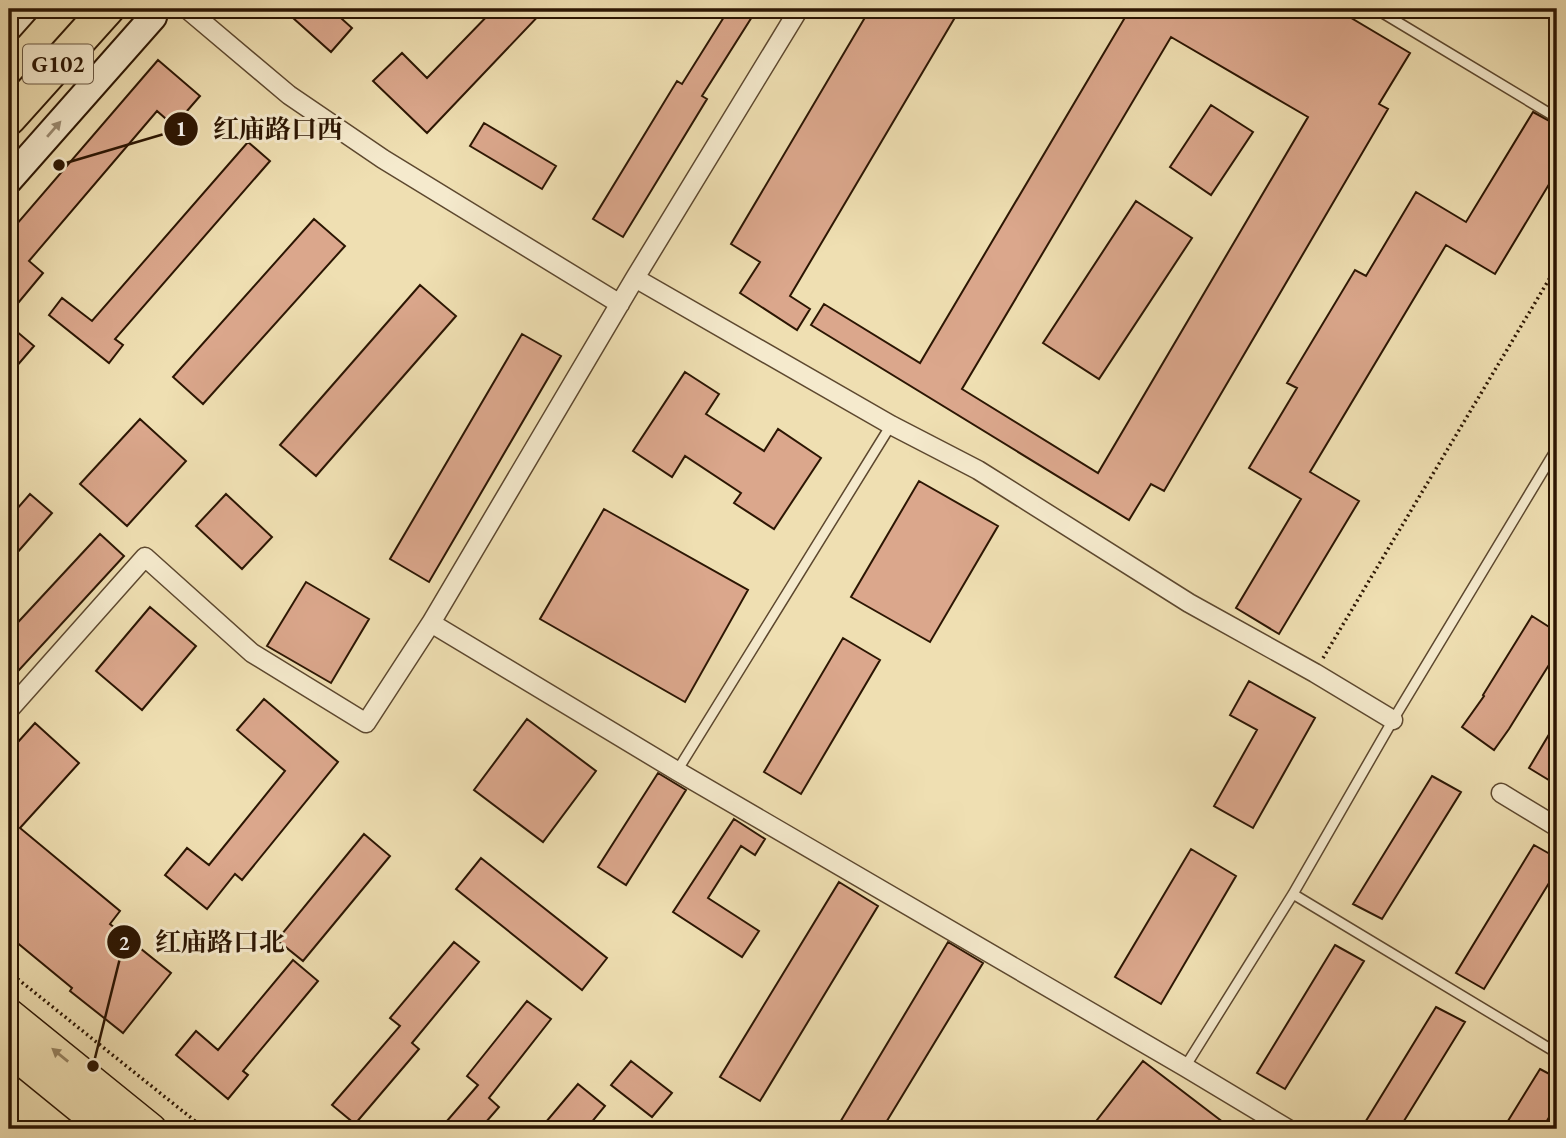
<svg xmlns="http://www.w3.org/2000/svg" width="1566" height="1138" font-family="'EB Garamond','Noto Serif SC',serif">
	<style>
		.building { fill: #dba78c; stroke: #2c1603; stroke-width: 2; fill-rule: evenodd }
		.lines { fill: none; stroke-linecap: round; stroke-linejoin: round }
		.lane-casing { stroke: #5d482f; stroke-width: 12 }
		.street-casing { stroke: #5d482f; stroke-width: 21 }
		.secondary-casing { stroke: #2c1603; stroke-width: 30 }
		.primary-casing { stroke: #2c1603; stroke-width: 33 }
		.highway-casing { stroke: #2c1603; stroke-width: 37 }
		.path { stroke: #2c1603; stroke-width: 3.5; stroke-dasharray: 2 3.5; stroke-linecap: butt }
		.lane { stroke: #f5eacd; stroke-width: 9 }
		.street { stroke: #f5eacd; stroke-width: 18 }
		.secondary { stroke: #f5eacd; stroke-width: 26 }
		.primary { stroke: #efdfb2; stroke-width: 30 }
		.highway { stroke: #efdfb2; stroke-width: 33 }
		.oneway { fill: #9b8b72 }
		.oneway2 { fill: #978563 }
		.labels { text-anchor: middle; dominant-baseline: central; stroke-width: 6; stroke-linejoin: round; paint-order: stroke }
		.shield { fill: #f5eacd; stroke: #685640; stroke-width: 2 }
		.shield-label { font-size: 23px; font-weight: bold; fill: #2c1603 }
		.leader { fill: none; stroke: #2c1603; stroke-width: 2.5 }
		.callout-dot { fill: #2c1603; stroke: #f5eacd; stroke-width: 2.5 }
		.mark-label { font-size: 21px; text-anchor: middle; font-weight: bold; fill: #fff }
		.callout-label { font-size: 26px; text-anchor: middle; font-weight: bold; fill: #2c1603; stroke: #f5eacd; stroke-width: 6; stroke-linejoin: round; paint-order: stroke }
	</style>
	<rect width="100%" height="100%" fill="#efdfb2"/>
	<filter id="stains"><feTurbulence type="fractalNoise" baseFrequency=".00286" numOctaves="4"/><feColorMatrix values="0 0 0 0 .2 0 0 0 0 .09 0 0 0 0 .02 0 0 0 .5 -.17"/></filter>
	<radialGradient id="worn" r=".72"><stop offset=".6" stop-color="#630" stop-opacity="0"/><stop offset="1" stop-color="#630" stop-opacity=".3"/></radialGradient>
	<path class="building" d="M283,9H331L352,28L331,52Z
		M494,9H545L427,133L373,81L402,53L427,78Z
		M729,9H757L702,96L707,99L623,237L593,219L677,81L682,84Z
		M870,9H960L790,296L810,309L797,330L740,293L760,262L731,244Z
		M1130,9H1336L1410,53L1379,104L1388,109L1164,491L1151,484L1129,520L811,325L824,304L920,363ZM1171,37L1308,117L1098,473L962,389Z
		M158,60L200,96L174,126L157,111L29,261L43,273L9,314V233Z
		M1211,105L1253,132L1211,195L1170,167Z
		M1533,112L1557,125V171L1495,274L1446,245L1310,472L1359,501L1279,634L1236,608L1301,499L1249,468L1297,388L1287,383L1355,270L1366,276L1416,192L1466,222Z
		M484,123L556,166L542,189L470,146Z
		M248,142L270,161L115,339L123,345L109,363L49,315L62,298L92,321Z
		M1136,201L1192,238L1099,379L1043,343Z
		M314,219L345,246L203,404L173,377Z
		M420,285L456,316L316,476L280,445Z
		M9,325L34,346L9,375Z
		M522,334L561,356L429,582L390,559Z
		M685,372L719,394L706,414L764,451L778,429L821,458L774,529L734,503L741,493L685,456L672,477L633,451Z
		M140,419L186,461L127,526L80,484Z
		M919,481L998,526L930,642L851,597Z
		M30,494L52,513L9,562V518Z
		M226,494L272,537L242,569L196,526Z
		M604,509L748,590L685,702L540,619Z
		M100,534L124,556L9,681V632Z
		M306,582L369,619L331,683L267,646Z
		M150,607L196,646L142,710L96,671Z
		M1532,616L1557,632V652L1509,729L1494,750L1462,727L1484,696L1483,695Z
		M843,638L880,660L801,794L764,772Z
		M1249,681L1315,718L1253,828L1214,806L1257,730L1230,715Z
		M264,699L338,762L242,880L235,874L207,909L165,875L187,848L209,865L285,771L237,730Z
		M527,719L596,771L543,842L474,790Z
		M1557,721V785L1529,768Z
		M35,723L79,763L20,828L120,911L110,924L171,973L123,1033L70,991L72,988L9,936V752Z
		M658,773L686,790L626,885L598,867Z
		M1432,776L1461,792L1382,919L1353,904Z
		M734,819L765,839L755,855L741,846L708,898L759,931L742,957L673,912Z
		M364,834L390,856L303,961L277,940Z
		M1534,845L1557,858V870L1484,989L1456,973Z
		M1191,849L1236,876L1161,1004L1115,977Z
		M481,858L607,958L582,990L456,889Z
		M839,882L878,906L760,1101L720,1077Z
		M454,942L479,962L412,1043L419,1049L355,1124L332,1105L400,1026L390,1018Z
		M948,942L983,963L882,1129H836Z
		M1335,945L1364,961L1285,1089L1257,1073Z
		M293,960L318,981L243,1071L248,1075L228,1099L176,1055L196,1031L218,1050Z
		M527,1001L551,1019L489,1098L499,1107L480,1129H440L478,1085L467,1076Z
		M1436,1007L1465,1022L1399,1129H1361Z
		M631,1061L672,1093L652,1117L611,1085Z
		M1143,1061L1232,1129H1090Z
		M1540,1069L1557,1078V1104L1542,1129H1503Z
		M578,1084L605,1106L586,1129H540Z"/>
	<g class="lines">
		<defs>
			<path id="lane" d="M1376,9L1557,118
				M677,771L891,425
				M1293,894L1557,1053
				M1185,1067L1293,894L1393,720L1557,448"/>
			<path id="street" d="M187,9L289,95L383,159L620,304
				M799,9L635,278L431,623L677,771L1185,1067L1288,1129
				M635,278L891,425L978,470L1189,603L1315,673L1393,720
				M9,710L145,557L252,653L366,723L431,623
				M1501,793L1557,827"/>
			<path id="secondary" d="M9,27L25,9
				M9,180L153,17L155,9"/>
			<path id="primary" d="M9,1014L151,1129
				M9,1050L106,1129"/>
			<path id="highway" d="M9,118L107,9"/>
		</defs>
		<use href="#lane" class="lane-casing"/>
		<use href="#street" class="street-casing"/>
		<use href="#secondary" class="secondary-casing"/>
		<use href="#primary" class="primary-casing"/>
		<use href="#highway" class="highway-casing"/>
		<path class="path" d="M1323,658L1557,266
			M9,972L205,1129"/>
		<use href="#lane" class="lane"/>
		<use href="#street" class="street"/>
		<use href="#secondary" class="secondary"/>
		<use href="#primary" class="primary"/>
		<use href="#highway" class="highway"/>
	</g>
	<defs><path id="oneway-solid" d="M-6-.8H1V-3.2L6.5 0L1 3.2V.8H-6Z" transform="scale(1.75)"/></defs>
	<use class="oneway" href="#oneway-solid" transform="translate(54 129) rotate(-49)"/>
	<use class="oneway2" href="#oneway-solid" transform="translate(60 1055) rotate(-141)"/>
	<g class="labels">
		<rect class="shield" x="23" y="44.5" width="70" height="39" rx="5"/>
		<g class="shield-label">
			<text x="58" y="64">G102</text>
		</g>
	</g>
	<path class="leader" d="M59 165L181 129M93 1066L124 942"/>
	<g class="callout-dot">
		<circle cx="59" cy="165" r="7"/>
		<circle cx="93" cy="1066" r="7"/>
		<circle cx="181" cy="129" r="18"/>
		<circle cx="124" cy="942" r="18"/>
	</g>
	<g class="mark-label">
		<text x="181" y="136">1</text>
		<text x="124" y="950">2</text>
	</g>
	<g class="callout-label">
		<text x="278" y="138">红庙路口西</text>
		<text x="220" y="951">红庙路口北</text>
	</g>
	<rect width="1566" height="1138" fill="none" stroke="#efdfb2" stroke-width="35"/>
	<rect x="10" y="10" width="1545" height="1117" fill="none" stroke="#2c1603" stroke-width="3.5"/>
	<rect x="18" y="18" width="1531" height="1103" fill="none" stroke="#2c1603" stroke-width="2"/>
	<rect width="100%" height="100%" filter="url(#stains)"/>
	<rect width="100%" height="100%" fill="url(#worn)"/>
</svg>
